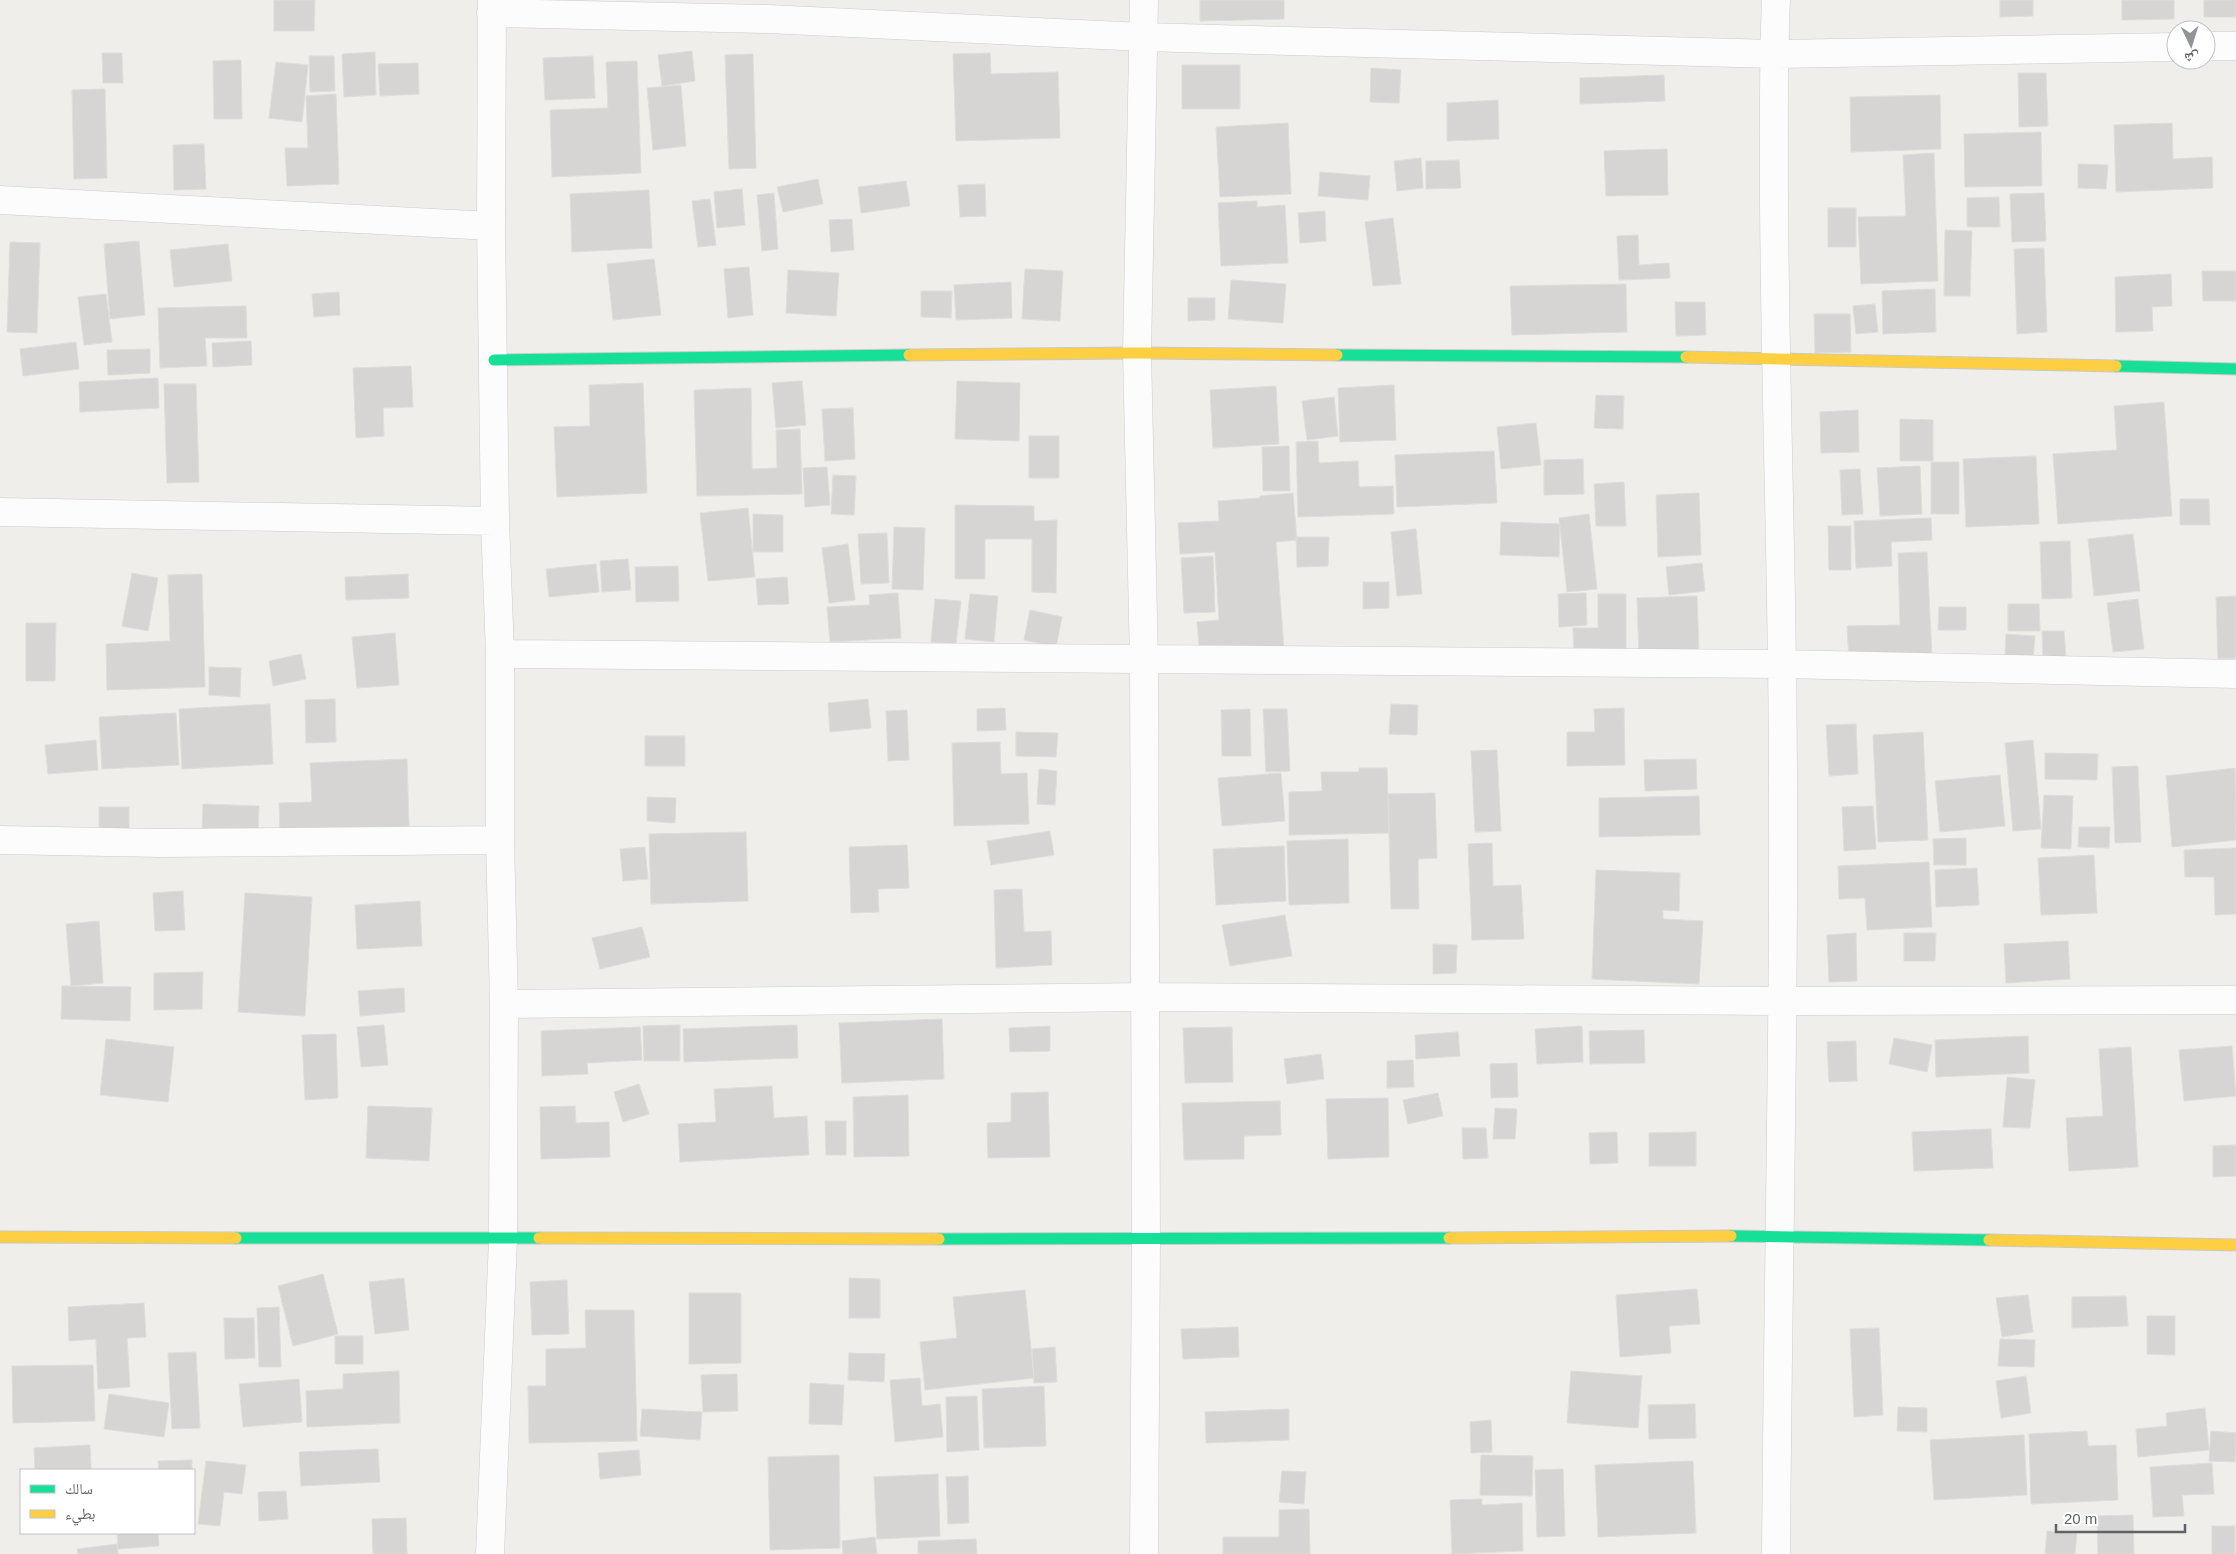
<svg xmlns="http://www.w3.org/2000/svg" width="2236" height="1554" font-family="Helvetica,'Noto Naskh Arabic',sans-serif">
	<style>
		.building { fill: #d6d5d3; stroke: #deddd9 }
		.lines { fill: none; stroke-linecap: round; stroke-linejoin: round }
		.street-casing { stroke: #cbcccc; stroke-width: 29 }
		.fast-casing { stroke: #cacacb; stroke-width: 13 }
		.slow-casing { stroke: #cacacb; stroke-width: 13 }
		.street { stroke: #fdfcfc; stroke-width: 28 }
		.fast { stroke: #16e098; stroke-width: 11 }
		.slow { stroke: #ffcf43; stroke-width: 11 }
	</style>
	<rect width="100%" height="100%" fill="#efeeea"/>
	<path class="building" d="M274,0H315L314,31H274Z
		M1200,0H1284V19L1200,21Z
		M2000,0H2033V16L2000,17Z
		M2122,0H2174V19L2122,20Z
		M2204,0H2236V17H2204Z
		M692,51L695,81L662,86L658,55Z
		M375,52L376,95L344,97L342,54Z
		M102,53H122L123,83H103Z
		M990,53L991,74L1058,72L1060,138L956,141L953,54Z
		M753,54L756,168L729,169L725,55Z
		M309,56H334L335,91L310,92Z
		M593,56L595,98L545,100L543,58Z
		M241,60L242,119H214L213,61Z
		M637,61L641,173L552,177L550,110L608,108L606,62Z
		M276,62L308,65L302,122L269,118Z
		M418,63L419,94L380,96L378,64Z
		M1182,65H1240V109H1182Z
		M1371,68L1401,70L1399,103L1370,102Z
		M2018,73H2046L2048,126L2019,127Z
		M1664,75L1665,101L1580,104V78Z
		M681,85L686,146L653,150L647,88Z
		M105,89L107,178L74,179L72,90Z
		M336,94L339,184L287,186L285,148H308L306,96Z
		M1940,95L1941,149L1851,152L1850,97Z
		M1498,100L1499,139L1447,141V103Z
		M1288,123L1291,194L1220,197L1216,127Z
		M2172,123L2173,159L2212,157L2213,188L2116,192L2114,125Z
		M2041,132L2042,186L1965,187L1964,134Z
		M204,144L206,189L174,190L173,145Z
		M1667,149L1668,195L1606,196L1604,151Z
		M1934,153L1938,281L1861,284L1858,217L1906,216L1903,155Z
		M1421,158L1423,188L1397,191L1394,161Z
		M1459,160L1461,188L1426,189V161Z
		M2078,164L2108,165L2106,189L2078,188Z
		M1320,172L1370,176L1368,200L1318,196Z
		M818,179L823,204L783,212L777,187Z
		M906,181L910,206L861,213L858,187Z
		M985,184L986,216L960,217L958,185Z
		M742,189L745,225L717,228L714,192Z
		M649,190L652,248L572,252L570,194Z
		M774,193L778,249L762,251L757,195Z
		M2044,193L2046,241L2012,242L2010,194Z
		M1999,197L2000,227H1967V198Z
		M710,199L716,245L698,247L692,201Z
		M1257,201V207L1285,205L1288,263L1221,266L1218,203Z
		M1828,208H1856V247H1828Z
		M1325,211L1326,241L1300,243L1298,213Z
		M1393,218L1401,284L1373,286L1365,222Z
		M852,219L854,250L831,252L829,220Z
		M1945,230L1972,231L1970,296H1944Z
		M1638,235L1639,265L1669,263L1670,278L1619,280L1617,236Z
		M139,241L145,315L110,319L104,244Z
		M10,242L40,243L37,333L7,332Z
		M228,244L232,281L174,287L170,250Z
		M2044,248L2047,332L2017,334L2014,249Z
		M654,259L661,315L613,320L607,264Z
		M749,267L753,315L728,318L724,269Z
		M1025,269L1063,271L1060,321L1022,319Z
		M788,270L839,273L836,316L786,313Z
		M2202,271H2236V301H2203Z
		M2171,274L2172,306L2152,307L2153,331L2116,332L2115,277Z
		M1231,280L1286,284L1283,323L1228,319Z
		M1011,282L1012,318L956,320L954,285Z
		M1626,284L1627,332L1512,335L1510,286Z
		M1935,289L1936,332L1883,334L1882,291Z
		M921,291H952L951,318L921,317Z
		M339,292L340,315L314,317L312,294Z
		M106,294L112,342L84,345L78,297Z
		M1188,298H1215V320L1188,321Z
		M1675,302H1705L1706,335L1676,336Z
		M1875,304L1878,332L1856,334L1853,306Z
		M246,306L247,338H205L207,366L160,368L158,308Z
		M1814,314H1850L1851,352L1815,353Z
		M251,341L252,365L213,367L212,343Z
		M76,342L79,369L23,376L20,349Z
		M150,349V373L108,375L107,350Z
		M411,366L413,407L383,408L384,436L356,438L353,368Z
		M158,378L159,408L80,412L79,382Z
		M802,381L806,425L776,428L772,383Z
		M957,381L1020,383L1019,441L955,439Z
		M643,383L647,493L557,497L554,427L590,426L589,385Z
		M164,384H196L199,482L167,483Z
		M1394,385L1396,440L1340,442L1338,388Z
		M1276,386L1279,444L1213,448L1210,390Z
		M751,388L752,469L777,468L776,430L800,429L802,494L697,496L694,390Z
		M1596,395L1624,396L1623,429L1594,428Z
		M1334,397L1338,436L1307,440L1302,401Z
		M2164,402L2172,516L2058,524L2053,454L2117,450L2114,406Z
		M853,408L855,459L825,461L822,409Z
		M1858,410L1859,452L1821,453L1820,412Z
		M1900,419L1933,420V461H1900Z
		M1536,423L1541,465L1501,469L1497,427Z
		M1029,436H1059V478H1029Z
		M1318,441L1319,463L1358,461L1359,487L1393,486L1394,514L1298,517L1296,442Z
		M1289,446L1290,491H1263L1262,447Z
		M1494,451L1497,503L1397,507L1395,455Z
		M2036,456L2039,524L1966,527L1963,459Z
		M1583,459L1584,494L1544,495V460Z
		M1931,462H1959V514H1931Z
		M1920,466L1922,514L1880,516L1877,468Z
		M827,467L830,505L805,507L803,468Z
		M1860,469L1863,514L1842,515L1840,470Z
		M833,475L856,476L854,515L831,514Z
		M1624,482L1626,526H1596L1594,484Z
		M1293,493L1297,540L1276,542L1284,649L1200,656L1197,622L1219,620L1215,552L1180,554L1178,523L1219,521L1218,501L1260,498V496Z
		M1699,493L1701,555L1658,557L1656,495Z
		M2180,499H2209L2210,525H2180Z
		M955,505L1034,506V521L1057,520L1056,593L1032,592V539H985V579H955Z
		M748,508L755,577L708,581L700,513Z
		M753,514L783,515V552H753Z
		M1589,514L1597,589L1567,592L1559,518Z
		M1931,518L1932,540L1891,542L1892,566L1856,568L1854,521Z
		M1501,522L1560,524L1559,557L1500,555Z
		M1828,526H1851V570H1829Z
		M894,527L925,528L923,590L892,589Z
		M1416,529L1422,594L1397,596L1391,532Z
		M887,533L889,583L861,584L858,534Z
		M2133,534L2140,591L2094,596L2088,539Z
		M1296,537H1329L1328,566L1297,567Z
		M2070,541L2072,598L2042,599L2040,542Z
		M848,544L855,600L829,603L822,548Z
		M1927,552L1932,658L1849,661L1847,626L1900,625L1898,553Z
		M1213,556L1215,612L1184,613L1181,558Z
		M628,559L631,590L602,592L600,561Z
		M1702,563L1705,591L1669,595L1666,567Z
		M596,564L599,592L549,597L546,569Z
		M678,566L679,601L636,602L635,567Z
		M132,573L158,578L148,631L122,626Z
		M202,574L205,687L107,690L106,644L170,641L168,575Z
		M408,574L409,598L346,600L345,577Z
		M787,577L789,604L758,605L756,579Z
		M1363,582H1389V608L1363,609Z
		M898,593L901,638L830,642L827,607L870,605L869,595Z
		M1586,593L1587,625L1559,627L1558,594Z
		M970,594L998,596L994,642L965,639Z
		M1598,594H1626V655L1574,656L1573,628H1598Z
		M1697,596L1699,653L1639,655L1637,598Z
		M2236,596V658L2218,659L2216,597Z
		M935,599L961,601L956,644L931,642Z
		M2138,599L2144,649L2113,652L2107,603Z
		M2008,604H2039L2040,631H2008Z
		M1939,607H1966V630H1938Z
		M1030,610L1062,617L1056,647L1024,640Z
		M26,623H56L55,681H26Z
		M2042,631H2064L2066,658L2043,659Z
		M395,633L399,685L357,688L352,637Z
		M2006,634L2035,636L2033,659L2005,658Z
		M301,654L306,679L273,686L269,661Z
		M209,667L241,668L240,697L209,695Z
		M335,699L336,742L306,743L305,700Z
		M868,699L871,728L830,732L828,703Z
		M270,704L273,764L182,769L179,709Z
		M1391,704L1418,705L1417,735L1389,734Z
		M1005,708L1006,730L977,731V709Z
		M1624,708L1625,765L1567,766V732H1595L1594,709Z
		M1250,709L1251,756H1222L1221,710Z
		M1263,709H1287L1290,771L1266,772Z
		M907,710L909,760L888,761L886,711Z
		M176,713L179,765L102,769L99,717Z
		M1856,724L1858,774L1829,776L1826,725Z
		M1016,732L1058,733L1056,757L1016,756Z
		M1923,732L1928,840L1878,842L1873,735Z
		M645,736H685V766H645Z
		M96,740L98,770L48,774L45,745Z
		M2033,740L2041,829L2013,831L2005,743Z
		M1000,742L1001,774L1027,773L1029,824L954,826L952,743Z
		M1497,750L1501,831L1475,832L1471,751Z
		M2045,753L2098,754L2097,780L2045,779Z
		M407,759L409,826L280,831L279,803L312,802L310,763Z
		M1696,759L1697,789L1645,791L1644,760Z
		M2138,766L2141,842L2115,843L2112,767Z
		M1359,768H1387L1389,833L1289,835V792L1322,791L1321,772H1359Z
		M2235,768L2236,840L2172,847L2166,776Z
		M1039,769L1057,771L1055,805L1037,804Z
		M1281,773L1285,821L1222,826L1218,778Z
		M2000,775L2005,826L1940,832L1935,781Z
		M1435,793L1437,858L1418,859L1419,909H1391L1388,794Z
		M2044,795L2073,796L2071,849L2041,848Z
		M1699,796L1700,835L1599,837V798Z
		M647,797L676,798L675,823L647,821Z
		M203,804L259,806L258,832L202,830Z
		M1873,806L1876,849L1844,851L1842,807Z
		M99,807H129V829L99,830Z
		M2079,827H2110L2109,848L2078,847Z
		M1050,831L1054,855L991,865L987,841Z
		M746,832L748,901L651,904L649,834Z
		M1966,838V865H1934L1933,839Z
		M1348,839L1349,903L1289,905L1287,841Z
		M1492,843L1493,886L1521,885L1524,939L1472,940L1468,844Z
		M907,845L909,888L878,889L879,912L851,913L849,847Z
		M1284,846L1286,901L1216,905L1213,849Z
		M645,847L648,879L623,881L620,849Z
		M2236,848V914L2215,915L2214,877H2185L2184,850Z
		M2094,855L2097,913L2041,915L2038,858Z
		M1929,862L1932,927L1867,930L1865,898L1839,899L1838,866Z
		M1977,868L1979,905L1936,907L1935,870Z
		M1596,870L1680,873L1679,911L1663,910V919L1703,921L1699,984L1592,979Z
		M1022,889L1024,932L1051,931L1052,965L996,968L994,890Z
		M183,891L185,930L155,931L153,893Z
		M245,893L312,897L305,1016L238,1012Z
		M420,901L422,946L357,949L355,905Z
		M1285,915L1292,956L1230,966L1222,925Z
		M99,921L103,983L71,986L66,924Z
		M642,927L650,957L600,969L592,938Z
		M1856,933L1857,981L1829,982L1827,935Z
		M1904,933H1936L1935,961H1904Z
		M2068,941L2070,979L2006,983L2004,944Z
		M1433,944L1457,945L1456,973L1433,974Z
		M203,972L202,1009L154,1010V973Z
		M62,986L131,987L130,1021L61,1019Z
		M404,988L405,1012L360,1016L358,991Z
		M942,1019L944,1079L842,1083L839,1023Z
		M384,1025L388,1065L361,1067L357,1027Z
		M680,1025V1061H644L643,1026Z
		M797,1025L798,1058L684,1062L683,1029Z
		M1050,1026V1051L1010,1052L1009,1028Z
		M1582,1026L1583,1062L1537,1064L1535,1029Z
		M640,1027L642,1060L587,1063L588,1074L542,1076L541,1031Z
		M1232,1027L1233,1082L1185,1083L1183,1028Z
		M1644,1030L1645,1063L1590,1064L1589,1031Z
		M1458,1032L1460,1056L1416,1059L1415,1035Z
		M336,1034L338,1098L305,1100L302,1035Z
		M2028,1036L2029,1073L1936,1077L1935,1040Z
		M1894,1038L1932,1045L1927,1072L1889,1064Z
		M106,1039L174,1047L168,1102L100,1095Z
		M1856,1041L1857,1081L1829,1082L1827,1042Z
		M2232,1046L2236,1096L2184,1101L2179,1050Z
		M2131,1047L2138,1167L2069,1171L2066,1118L2103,1116L2099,1049Z
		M1321,1054L1324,1079L1287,1084L1284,1059Z
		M1413,1060L1414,1087L1387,1088V1061Z
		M1517,1063L1518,1097L1491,1098L1490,1064Z
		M2007,1077L2035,1080L2030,1128L2003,1127Z
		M639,1084L649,1114L623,1122L614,1092Z
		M772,1086L774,1118L807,1116L809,1155L680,1162L678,1124L716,1122L714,1089Z
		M1048,1092L1050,1157L988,1158L987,1123L1011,1122V1093Z
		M1438,1093L1443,1116L1408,1124L1403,1100Z
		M908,1095L909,1156L854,1157L853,1097Z
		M1388,1098L1389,1157L1328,1159L1326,1099Z
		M1280,1101L1281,1135L1244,1136V1159L1184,1160L1182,1103Z
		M368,1106L432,1108L429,1161L366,1158Z
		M575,1106L576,1123L609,1122L610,1157L541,1159L540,1107Z
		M1495,1108L1517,1109L1515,1139H1493Z
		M825,1121H846V1155H826Z
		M1462,1128H1486L1488,1158L1463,1159Z
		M1991,1129L1993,1168L1914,1171L1912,1132Z
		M1617,1132L1618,1163L1590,1164L1589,1133Z
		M1696,1132V1166H1649V1133Z
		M2236,1145V1176L2213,1177V1146Z
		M323,1274L338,1334L293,1346L278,1286Z
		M404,1278L409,1330L375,1334L369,1282Z
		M849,1278L880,1279V1318H849Z
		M567,1280L569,1334L532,1335L530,1282Z
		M1697,1289L1700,1324L1669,1326L1671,1353L1620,1357L1616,1295Z
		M1025,1290L1034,1378L925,1390L920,1342L957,1338L953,1297Z
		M689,1293H741V1363L689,1364Z
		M2028,1295L2033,1332L2002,1337L1996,1298Z
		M2126,1296L2128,1326L2072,1328V1297Z
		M144,1303L146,1337L127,1338L130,1387L98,1389L96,1339L69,1341L68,1307Z
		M279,1307L281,1367H259L257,1308Z
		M585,1310H634L637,1441L529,1443L528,1386H546V1349L586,1348Z
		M2147,1316H2175V1355L2147,1354Z
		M224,1318H254L255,1358L225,1359Z
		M1238,1327L1239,1357L1183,1359L1181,1329Z
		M1879,1328L1883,1415L1854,1417L1850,1329Z
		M335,1336H363V1364H335Z
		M2000,1339L2035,1340L2034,1367L1998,1366Z
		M1055,1347L1057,1382L1034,1383L1032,1349Z
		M196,1352L200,1428L172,1429L168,1353Z
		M849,1353L885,1354L884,1382L848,1380Z
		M93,1365L95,1421L13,1423L12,1366Z
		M399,1371L400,1423L307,1427L306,1391L343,1389V1374Z
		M1571,1371L1642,1376L1638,1428L1567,1423Z
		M737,1374L738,1411L703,1412L701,1375Z
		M2026,1376L2031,1413L2001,1418L1996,1381Z
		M920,1378L922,1406L940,1404L943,1437L895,1442L890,1380Z
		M299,1379L302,1422L243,1427L239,1384Z
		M810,1383L844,1385L842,1425L809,1424Z
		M1044,1386L1046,1446L984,1448L982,1389Z
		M109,1394L169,1403L164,1437L104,1429Z
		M977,1396L979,1450L947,1452L946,1397Z
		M1695,1404L1696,1438L1649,1439L1648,1405Z
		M1898,1407L1927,1408V1432L1897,1431Z
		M2205,1408L2209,1450L2138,1457L2136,1429L2167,1426L2166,1413Z
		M642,1409L702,1412L700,1440L640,1436Z
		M1289,1409V1440L1206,1443L1205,1412Z
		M1491,1420L1492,1452L1471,1453L1470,1422Z
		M2087,1431L2088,1446L2116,1445L2118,1500L2031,1504L2029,1434Z
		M2211,1431L2236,1433L2235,1462L2209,1461Z
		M2024,1435L2027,1495L1934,1500L1930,1440Z
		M90,1445L91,1470H35L34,1448Z
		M378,1449L380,1482L301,1486L299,1452Z
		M639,1450L641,1475L600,1479L598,1453Z
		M839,1455L840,1548L770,1550L768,1457Z
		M1481,1455L1533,1456L1532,1496L1480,1495Z
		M192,1460V1470H159L158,1461Z
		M206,1461L246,1465L242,1494L224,1492L220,1526L198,1524Z
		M1693,1461L1696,1533L1598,1537L1595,1465Z
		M2212,1463L2214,1494L2182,1495L2184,1516L2153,1517L2150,1467Z
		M1563,1469L1565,1536L1537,1537L1535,1470Z
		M1282,1471L1306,1472L1304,1504L1279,1502Z
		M938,1474L940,1536L877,1539L874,1477Z
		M968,1476L969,1523L948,1524L946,1477Z
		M286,1491L288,1519L259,1521L258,1492Z
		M1482,1499V1505L1522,1503L1523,1551L1452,1554L1450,1500Z
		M1309,1509L1310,1554H1223V1537H1279V1510Z
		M2133,1515L2134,1554H2098L2097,1516Z
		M406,1518L407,1554H373L372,1519Z
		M2212,1526H2235V1554H2212Z
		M2047,1531L2077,1533L2075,1554H2045Z
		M117,1533H158L159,1546L118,1549Z
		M875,1537L877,1554H843L842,1541Z
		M976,1539L977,1554H918V1541Z
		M117,1544L118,1554H78L77,1549Z"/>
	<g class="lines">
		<defs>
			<path id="street" d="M1776,0C1773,68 1774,135 1774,203C1775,357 1780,510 1782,664C1786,960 1778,1257 1776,1554
				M491,13L768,19L1143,37L1774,54L2176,47
				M2206,46H2236
				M0,200L491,226
				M0,512L495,521
				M500,654L1782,664L2236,674
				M0,840L161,843L500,840
				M504,1004L1145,997L1784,1001L2236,1000
				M490,1554L503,1239L504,1004L500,840V654L495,521L491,226L492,0
				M1144,1554L1146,1240L1144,661L1137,353L1144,0"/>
			<path id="fast" d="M1337,355L1686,357
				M494,360L909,355
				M2116,366L2236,369
				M1731,1236L1989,1240
				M236,1238H539
				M939,1239L1449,1238"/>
			<path id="slow" d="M909,355L1137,353L1337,355
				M1686,357L2116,366
				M0,1237L236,1238
				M539,1238L939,1239
				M1449,1238L1731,1236
				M1989,1240L2236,1245"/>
		</defs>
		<use href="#street" class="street-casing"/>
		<use href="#fast" class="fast-casing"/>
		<use href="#slow" class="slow-casing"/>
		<use href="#street" class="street"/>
		<use href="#fast" class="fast"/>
		<use href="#slow" class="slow"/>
	</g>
	<rect x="20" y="1469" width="175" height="65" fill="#ffffff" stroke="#bfc1c3"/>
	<rect x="30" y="1485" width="25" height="8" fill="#16e098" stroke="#bfc1c3"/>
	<text x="65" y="1494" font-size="15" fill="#5f6368">سالك</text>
	<rect x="30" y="1510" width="25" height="8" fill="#ffcf43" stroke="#bfc1c3"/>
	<text x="65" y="1519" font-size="15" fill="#5f6368">بطيء</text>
	<g transform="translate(2191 45) rotate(176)"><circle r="24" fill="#ffffff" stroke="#bfc1c3"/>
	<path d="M0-4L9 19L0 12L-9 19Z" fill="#919496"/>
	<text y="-8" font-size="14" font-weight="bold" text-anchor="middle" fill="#5f6368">ش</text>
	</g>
	<path d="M2056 1524v8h129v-8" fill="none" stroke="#5f6368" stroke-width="2.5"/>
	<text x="2064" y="1524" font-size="15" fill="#5f6368" stroke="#ffffff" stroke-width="4" paint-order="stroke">20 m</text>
</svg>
